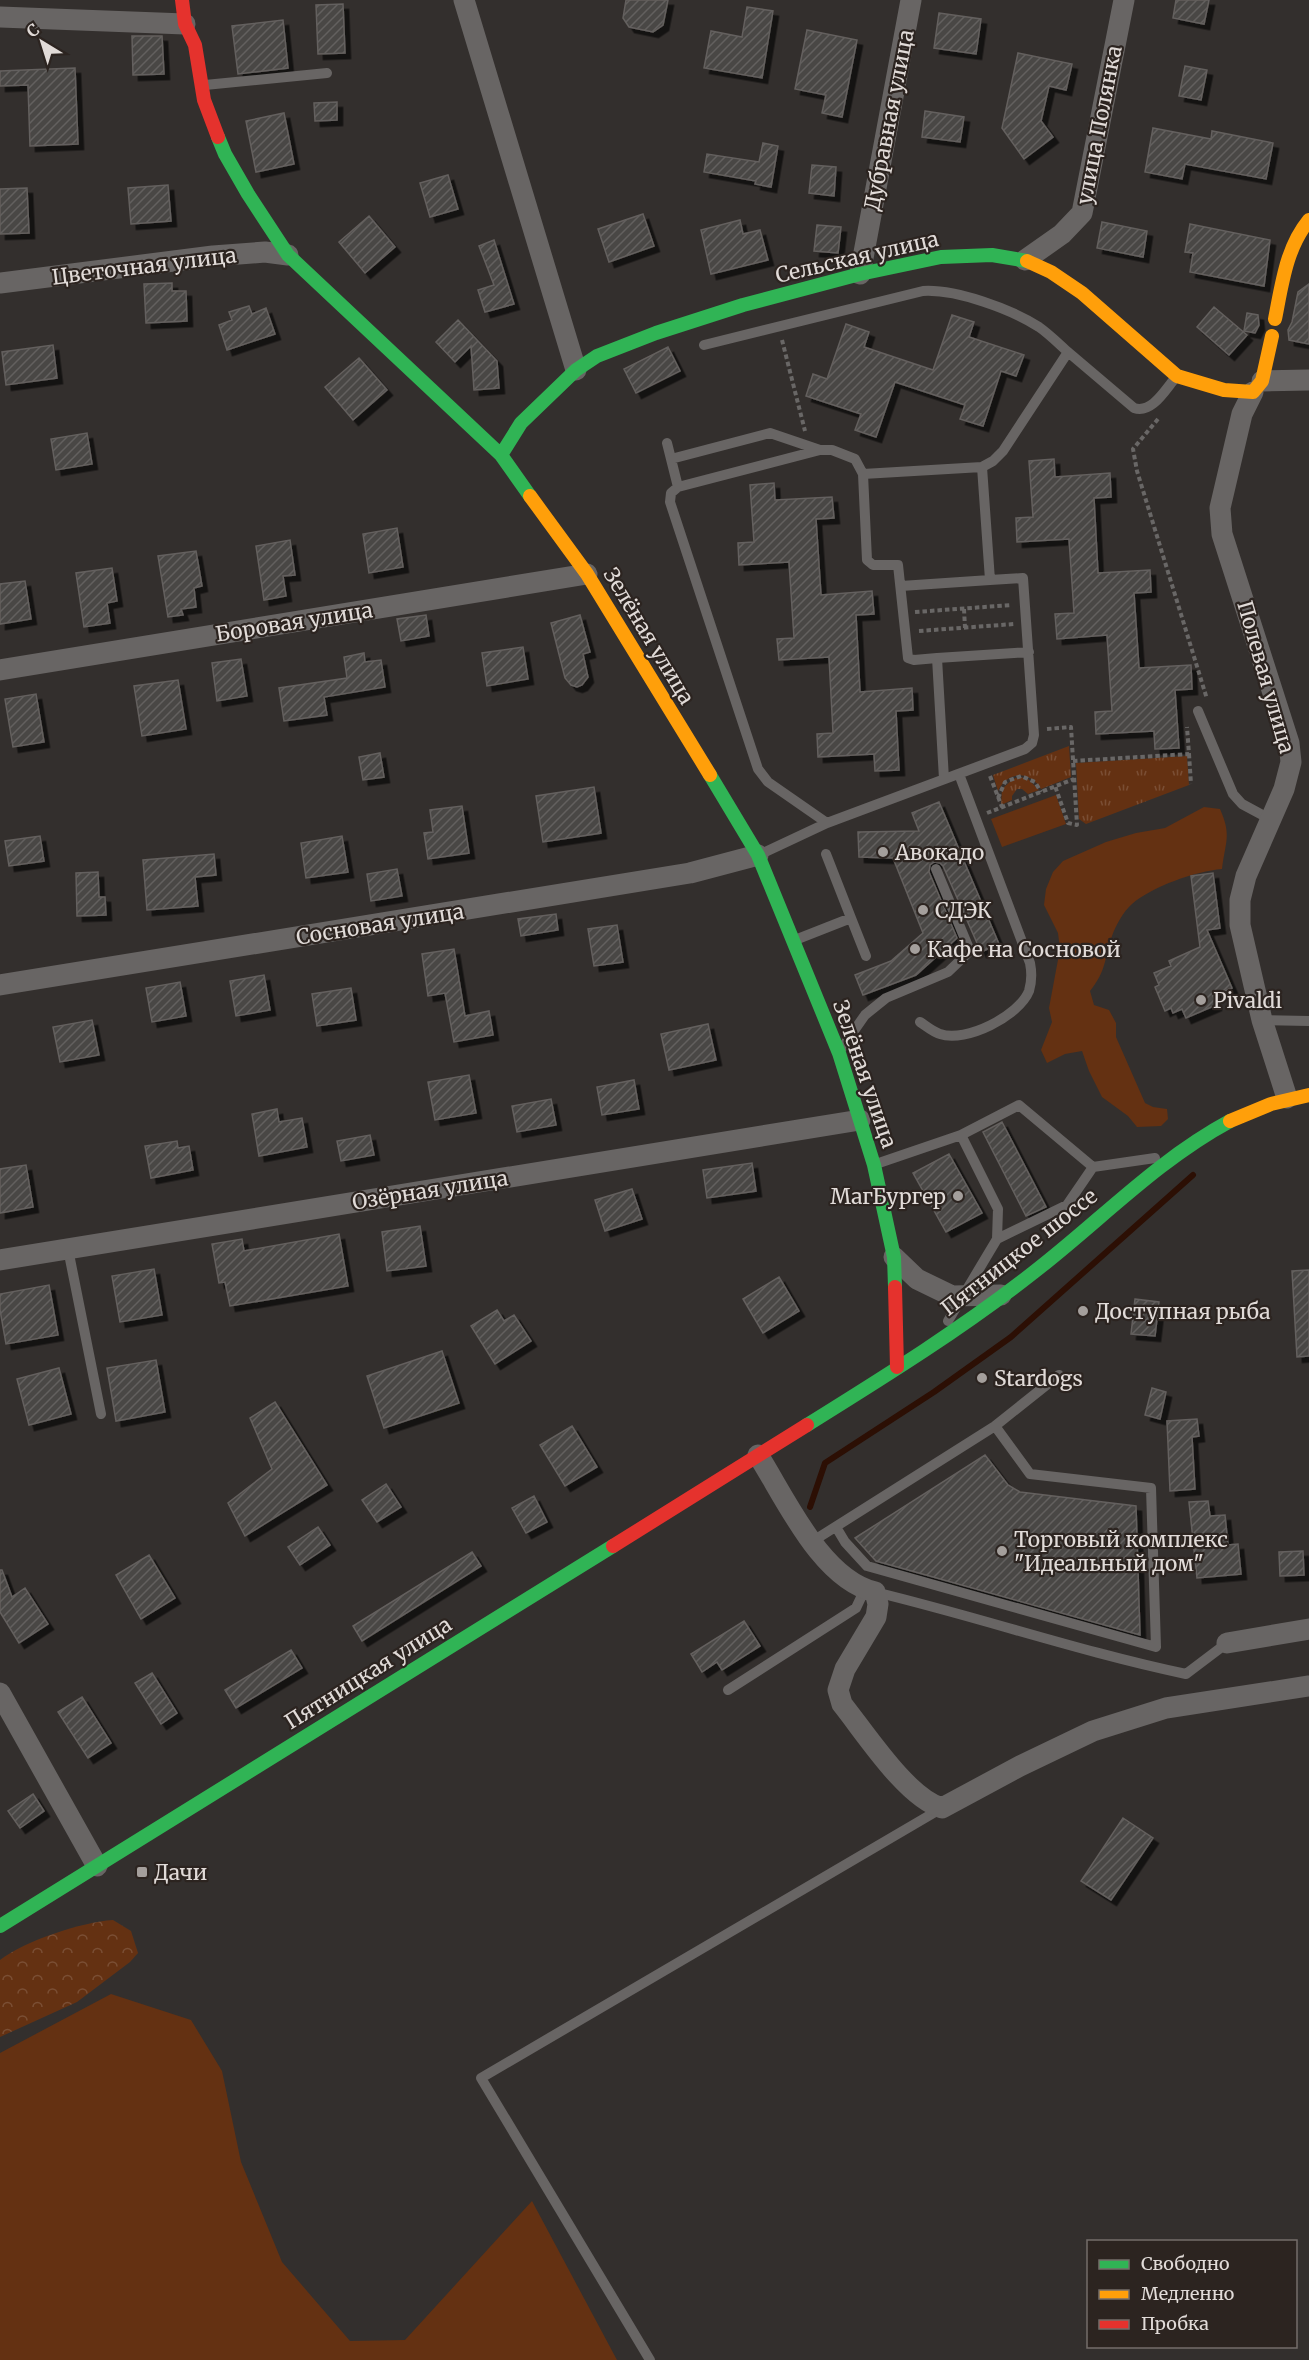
<svg xmlns="http://www.w3.org/2000/svg" width="1309" height="2360" font-family="Merriweather,serif">
	<style>
		.grass { fill: #643112 }
		.forest { fill: url(#forest-crowns) }
		.park { fill: url(#park-tufts) }
		.lines { fill: none; stroke-linecap: round; stroke-linejoin: round }
		.stream { stroke: #2c0f04; stroke-width: 6 }
		.building { fill: url(#building-hatch); stroke: #64605e; stroke-width: 1.5; filter: url(#shadow) }
		.path { stroke: #696766; stroke-width: 4; stroke-dasharray: 4.5 3; stroke-linecap: butt }
		.lane { stroke: #686564; stroke-width: 10 }
		.street { stroke: #686564; stroke-width: 21 }
		.fast { stroke: #30b455; stroke-width: 14 }
		.slow { stroke: #ff9f0a; stroke-width: 14 }
		.jam { stroke: #e5322d; stroke-width: 14 }
		.poi-dot { fill: #a49f9c; stroke: #2c2420; stroke-width: 2 }
		.labels { text-anchor: middle; dominant-baseline: central; stroke-width: 4.5; stroke-linejoin: round; paint-order: stroke }
		.street-label { font-size: 21px; fill: #e1dbd8; stroke: #2c2420 }
		.poi-label { font-size: 21px; fill: #e1dbd8; stroke: #2c2420; text-anchor: start }
	</style>
	<defs>
		<pattern id="forest-crowns" width="20" height="18" patternUnits="userSpaceOnUse" patternTransform="scale(1.5)"><rect width="20" height="18" fill="#643112"/><path d="M2 6a3 3 0 1 1 6 0M12 15a3 3 0 1 1 6 0" fill="none" stroke="#7a4e34"/></pattern>
		<pattern id="park-tufts" width="24" height="20" patternUnits="userSpaceOnUse" patternTransform="scale(1.5)"><rect width="24" height="20" fill="#643112"/><path d="M3 7l-1-3M5 7V3M7 7l1-3M15 17l-1-3M17 17v-4M19 17l1-3" fill="none" stroke="#7a4e34"/></pattern>
		<pattern id="building-hatch" width="6" height="6" patternUnits="userSpaceOnUse" patternTransform="scale(1.5)"><rect width="6" height="6" fill="#494644"/><path d="M-1 1l2-2M0 6l6-6M5 7l2-2" fill="none" stroke="#63605e"/></pattern>
		<filter id="shadow"><feDropShadow dx="5.5" dy="5.5" stdDeviation="0" flood-color="#0009"/></filter>
	</defs>
	<rect width="100%" height="100%" fill="#332f2d"/>
	<path class="grass" d="M1056,795L1066,824L1002,847L991,819Z
		M1204,807L1220,809C1232,836 1225,842 1222,869C1196,871 1151,887 1132,904C1123,912 1116,925 1112,936C1104,959 1107,970 1090,991L1094,1005L1109,1010L1116,1023V1037L1145,1103L1153,1107L1167,1109L1168,1119L1161,1126L1137,1127L1128,1116L1102,1097L1089,1071L1082,1051L1065,1054L1047,1063L1041,1050L1052,1022L1049,1008L1060,949L1058,933L1044,905L1046,889L1053,872L1063,861L1106,842L1136,833L1165,828Z
		M111,1994L191,2020L222,2071L241,2162L282,2262L350,2341L405,2340L532,2201L617,2360H0V2053Z"/>
	<path class="forest" d="M113,1920L131,1931L138,1953L130,1962L77,2002L0,2037V1960C24,1941 82,1922 113,1920Z"/>
	<path class="park" d="M1069,746L1071,777L1041,789C1030,771 1008,770 998,791L993,775Z
		M1187,756L1189,785L1086,824L1079,819L1076,763Z
		M1020,777L1028,779L1039,790L1028,794L1022,789H1017L1012,796V800L1001,805L1002,789L1013,779Z"/>
	<g class="lines">
		<path class="stream" d="M810,1507L825,1463L934,1392L1011,1337L1193,1175"/>
	</g>
	<path class="building" d="M626,0H668L663,25L653,32L629,27L623,18Z
		M1176,0H1209L1204,24L1173,18Z
		M343,4L345,53L318,54L316,5Z
		M747,7L773,11L762,78L704,68L711,31L742,37Z
		M939,13L981,19L976,54L934,48Z
		M283,20L288,68L238,74L232,26Z
		M807,30L857,40L842,117L822,113L826,95L795,89Z
		M132,36H162L164,74L133,75Z
		M1018,53L1072,64L1066,90L1049,86L1041,121L1053,137L1024,159L1002,128Z
		M1185,66L1207,70L1201,100L1179,96Z
		M75,68L78,144L30,146L28,85L0,86V71Z
		M337,102V120L315,121L314,103Z
		M925,111L964,117L960,142L922,137Z
		M284,113L294,164L256,172L246,121Z
		M1153,128L1211,139L1212,131L1273,143L1266,179L1185,164L1182,179L1145,172Z
		M763,143L778,146L771,187L755,184L756,181L704,172L707,154L759,162Z
		M812,165L836,167L834,196L809,193Z
		M448,175L458,209L430,217L420,183Z
		M168,185L171,221L131,224L128,188Z
		M27,188L29,233L0,234V189Z
		M643,214L654,246L609,262L598,229Z
		M369,216L395,247L365,273L339,242Z
		M740,220L743,234L760,230L768,260L711,274L701,230Z
		M1102,222L1147,231L1143,257L1097,248Z
		M1190,224L1270,240L1264,286L1190,272L1193,253L1185,252Z
		M817,225L841,227L838,253L814,251Z
		M494,240L514,304L485,312L478,290L494,285L479,246Z
		M172,283V291H186L187,321L146,323L144,284Z
		M1309,284V344L1289,340L1288,330L1292,322L1298,292Z
		M249,306L252,314L266,308L275,334L227,350L219,325L232,320L229,312Z
		M1214,307L1247,335L1229,355L1197,327Z
		M1247,313L1258,315L1259,325L1255,333L1244,331Z
		M952,315L974,322L969,337L1024,355L1016,376L1001,371L983,426L960,419L965,405L895,382L876,437L855,430L861,414L806,396L813,374L827,379L846,324L869,332L864,347L933,370Z
		M458,320L497,361L499,388L474,390L471,346L455,362L436,342Z
		M53,345L57,378L6,385L2,352Z
		M668,347L680,371L636,393L624,369Z
		M359,358L387,390L353,420L325,387Z
		M87,433L92,464L56,470L51,439Z
		M1054,459L1055,477L1110,473L1111,497L1094,498L1098,573L1150,570L1151,592L1134,593L1139,668L1191,665L1192,689L1175,690L1179,748L1155,749L1154,731L1096,734L1095,712L1112,711L1107,635L1057,639L1055,614L1074,613L1069,539L1017,542L1016,518L1033,517L1029,461Z
		M774,483L775,500L832,497L834,518L816,519L821,595L872,591L874,614L856,615L860,692L912,688L913,710L896,711L899,770L875,771L874,754L818,757L817,734L833,733L829,657L779,660L777,639L794,638L789,562L739,565L738,543L754,542L750,485Z
		M397,528L403,567L369,573L363,534Z
		M290,540L295,575L283,576L286,596L264,600L256,546Z
		M196,551L202,586L194,588L196,607L181,609L183,615L168,617L158,556Z
		M112,568L117,601L107,603L110,623L84,627L76,573Z
		M25,581L31,619L0,624V584Z
		M426,615L429,636L401,641L397,619Z
		M580,615L590,652L583,654L588,677L582,685L577,687L571,685L565,678L551,623Z
		M523,647L528,679L487,686L482,653Z
		M364,653L365,662L381,660L385,687L324,697L327,715L284,721L279,688L347,678L344,657Z
		M241,659L247,696L217,701L212,663Z
		M178,680L186,729L142,736L134,686Z
		M36,694L44,742L13,747L5,699Z
		M380,753L384,777L363,780L359,757Z
		M594,787L601,833L543,842L536,796Z
		M939,802L999,944L981,952L943,866L940,863L934,862L930,865L929,872L957,938L916,975L863,995L855,975L891,961L923,933L893,858L859,857L858,832L919,831L912,813Z
		M462,806L469,853L428,859L424,833L433,832L430,810Z
		M40,836L44,861L9,866L5,841Z
		M342,836L348,872L306,878L301,843Z
		M214,854L216,875L195,877L198,906L147,910L143,860Z
		M397,869L402,896L371,901L367,874Z
		M98,872L99,897H105L106,915L77,916L76,873Z
		M1213,873L1220,928L1207,930L1232,988L1213,996L1216,1005L1186,1018L1182,1009L1173,1013L1171,1008L1165,1011L1155,987L1159,985L1154,973L1171,966L1169,961L1200,947L1191,876Z
		M556,914L558,930L521,936L518,919Z
		M617,925L623,962L594,966L588,929Z
		M454,949L465,1016L489,1011L493,1035L454,1042L445,993L428,996L422,954Z
		M264,975L270,1010L236,1016L230,981Z
		M180,982L186,1016L152,1022L146,988Z
		M351,988L356,1020L317,1026L312,994Z
		M92,1020L99,1055L60,1062L53,1027Z
		M708,1024L716,1060L669,1070L661,1034Z
		M469,1075L476,1113L435,1120L428,1082Z
		M634,1080L639,1109L602,1115L597,1087Z
		M551,1099L556,1125L517,1132L512,1106Z
		M277,1109L279,1122L302,1118L307,1147L259,1156L252,1114Z
		M1002,1122L1046,1207L1026,1216L983,1132Z
		M370,1135L374,1155L341,1161L337,1141Z
		M177,1141L178,1148L189,1146L193,1170L151,1178L145,1146Z
		M949,1154L982,1213L946,1232L913,1173Z
		M752,1163L756,1191L707,1198L703,1170Z
		M26,1165L33,1207L0,1213V1169Z
		M632,1189L642,1219L605,1231L595,1200Z
		M420,1226L426,1266L387,1271L382,1232Z
		M339,1234L348,1286L230,1306L225,1282L219,1283L212,1244L242,1239L244,1251Z
		M154,1269L162,1315L120,1322L112,1276Z
		M1309,1270V1356L1297,1357L1292,1271Z
		M779,1277L799,1311L763,1333L743,1299Z
		M49,1285L58,1335L6,1344L0,1310V1294Z
		M1135,1299L1159,1302L1155,1336L1131,1334Z
		M497,1310L504,1321L514,1315L531,1341L495,1364L471,1326Z
		M442,1351L459,1403L384,1428L367,1376Z
		M156,1360L165,1412L116,1421L107,1368Z
		M59,1368L71,1414L29,1425L17,1379Z
		M1152,1388L1166,1392L1160,1419L1145,1415Z
		M275,1402L327,1485L245,1536L228,1503L272,1469L250,1418Z
		M1197,1419L1199,1436L1192,1437L1195,1489L1170,1491L1167,1421Z
		M572,1426L597,1467L565,1486L540,1445Z
		M985,1455L1008,1485L1020,1492L1136,1506L1140,1635L876,1561L855,1538Z
		M386,1484L401,1507L377,1522L362,1500Z
		M534,1496L547,1522L526,1533L512,1508Z
		M1208,1501L1210,1516L1225,1515L1228,1545L1238,1544L1241,1574L1197,1578L1189,1502Z
		M318,1527L330,1545L300,1565L288,1547Z
		M1303,1551L1304,1575L1280,1576L1279,1552Z
		M472,1552L481,1566L362,1641L353,1626Z
		M149,1555L175,1598L141,1619L116,1575Z
		M0,1570H2L12,1597L25,1588L48,1624L19,1643L0,1612Z
		M744,1621L760,1646L722,1670L717,1662L702,1672L691,1654Z
		M291,1650L302,1668L236,1708L225,1690Z
		M152,1673L177,1713L161,1724L135,1683Z
		M82,1697L111,1743L88,1758L58,1712Z
		M33,1794L44,1811L20,1828L8,1811Z
		M1123,1818L1153,1838L1111,1900L1081,1881Z"/>
	<g class="lines">
		<path class="path" d="M782,340L805,431
			M1158,419L1133,449L1137,471L1207,699
			M964,609L965,628
			M915,612L1012,605
			M919,631L1014,624
			M1047,729L1071,727L1077,825L1068,823L1055,786
			M1189,754L1191,784
			M1073,761L1189,754L1187,727
			M990,776L1002,807
			M998,798L1005,782L1021,776L1035,782L1041,792
			M987,813L1074,779"/>
		<path class="lane" d="M205,85L327,73
			M704,345L923,291C956,289 1011,309 1039,327C1049,334 1059,344 1068,352L1003,451L993,461L982,467L990,580L1023,578L1034,735L1032,743L1025,749L827,823L759,855
			M1068,352L1134,408C1152,414 1165,390 1176,377
			M667,443L678,487
			M671,459L770,433L820,450
			M901,586L990,580
			M937,658L1029,652
			M1198,711L1233,794L1242,804L1270,819
			M944,779L937,658L914,660L908,658L898,565H873L867,560L863,474L982,467
			M827,823L768,782L758,769L670,502L671,493L678,487L820,450H832L855,459L863,474
			M826,854L851,918
			M795,940L851,918L866,956
			M1262,1020L1309,1021
			M920,1022C926,1026 933,1032 940,1034C966,1043 1019,1016 1029,991C1032,981 1032,973 1030,963L959,774
			M842,1048L865,1015L886,998L948,972L970,951L936,869
			M961,1135L998,1209L997,1239L1067,1205L1093,1167L1155,1158
			M876,1164L961,1135L1019,1105L1093,1167
			M68,1249L101,1414
			M948,1321L997,1239
			M836,1527L845,1542L867,1566L1156,1647L1151,1488L1030,1474L995,1426
			M813,1541L995,1426L1059,1375
			M875,1592C979,1617 1081,1652 1186,1674L1227,1643
			M728,1690L856,1608L865,1589
			M650,2360L481,2078L942,1808"/>
		<path class="street" d="M464,0L576,370
			M0,17L185,24
			M1025,260L1062,234L1082,213L1124,0
			M860,274L911,0
			M0,283L213,256L265,252L288,255
			M1262,381L1309,380
			M1253,392L1242,414L1220,508L1222,534L1289,743L1291,762L1284,789L1246,876L1240,900V925L1262,1020L1287,1098
			M0,670L587,574
			M0,985L690,873L758,855
			M894,1257L917,1279L952,1296L1001,1295
			M0,1260L860,1120
			M758,1455C786,1499 821,1579 875,1592L878,1604L876,1617L845,1669L838,1690L842,1704C866,1734 907,1798 942,1808L1020,1766L1093,1731L1166,1708L1309,1686
			M1227,1643L1309,1629
			M0,1693L97,1866"/>
		<path class="fast" d="M218,137L225,154L248,194L288,255L501,455L530,496
			M501,455L521,423L576,370L597,356L656,333L743,305L860,274L941,257L992,255L1027,261
			M710,775L758,855L839,1053L874,1165L894,1257L895,1287
			M807,1425C884,1377 963,1328 1034,1272C1100,1221 1156,1161 1230,1121
			M0,1926L613,1546"/>
		<path class="slow" d="M1027,261L1051,272L1082,293L1177,376L1224,390L1253,392L1262,381L1272,336
			M1275,319C1282,284 1286,248 1309,220
			M530,496L587,574L710,775
			M1230,1121L1271,1104L1309,1095"/>
		<path class="jam" d="M182,0L185,24L195,45L204,100L218,137
			M895,1287L897,1367
			M613,1546L807,1425"/>
	</g>
	<g class="poi-dot">
		<circle cx="883" cy="852" r="6"/>
		<circle cx="923" cy="910" r="6"/>
		<circle cx="915" cy="949" r="6"/>
		<circle cx="1201" cy="1000" r="6"/>
		<circle cx="958" cy="1196" r="6"/>
		<circle cx="1083" cy="1311" r="6"/>
		<circle cx="982" cy="1378" r="6"/>
		<circle cx="1002" cy="1551" r="6"/>
		<rect x="136" y="1866" width="12" height="12" rx="3"/>
	</g>
	<g class="labels">
		<g class="street-label">
			<text transform="translate(889 120) rotate(-79)">Дубравная улица</text>
			<text transform="translate(1099 125) rotate(-79)">улица Полянка</text>
			<text transform="translate(857 257) rotate(-13)">Сельская улица</text>
			<text transform="translate(144 266) rotate(-7)">Цветочная улица</text>
			<text transform="translate(294 622) rotate(-9)">Боровая улица</text>
			<text transform="translate(649 636) rotate(59)">Зелёная улица</text>
			<text transform="translate(1266 677) rotate(74)">Полевая улица</text>
			<text transform="translate(380 924) rotate(-9)">Сосновая улица</text>
			<text transform="translate(865 1074) rotate(71)">Зелёная улица</text>
			<text transform="translate(430 1190) rotate(-9)">Озёрная улица</text>
			<text transform="translate(1019 1252) rotate(-38)">Пятницкое шоссе</text>
			<text transform="translate(368 1673) rotate(-32)">Пятницкая улица</text>
		</g>
		<g class="poi-label">
			<text x="895" y="852">Авокадо</text>
			<text x="935" y="910">СДЭК</text>
			<text x="927" y="949">Кафе на Сосновой</text>
			<text x="1213" y="1000">Pivaldi</text>
			<text x="946" y="1196" text-anchor="end">МагБургер</text>
			<text x="1095" y="1311">Доступная рыба</text>
			<text x="994" y="1378">Stardogs</text>
			<text x="1014" y="1539">Торговый комплекс<tspan x="1014" dy="24">"Идеальный дом"</tspan></text>
			<text x="154" y="1872">Дачи</text>
		</g>
	</g>
	<rect x="1087" y="2240" width="210" height="108" fill="#2c2420" stroke="#746d6a" stroke-width="1.5"/>
	<rect x="1099" y="2260" width="30" height="9" fill="#30b455" stroke="#746d6a" stroke-width="1.5"/>
	<text x="1141" y="2270" font-size="18" fill="#e1dbd8">Свободно</text>
	<rect x="1099" y="2290" width="30" height="9" fill="#ff9f0a" stroke="#746d6a" stroke-width="1.5"/>
	<text x="1141" y="2300" font-size="18" fill="#e1dbd8">Медленно</text>
	<rect x="1099" y="2320" width="30" height="9" fill="#e5322d" stroke="#746d6a" stroke-width="1.5"/>
	<text x="1141" y="2330" font-size="18" fill="#e1dbd8">Пробка</text>
	<g transform="translate(42 42) rotate(322)" stroke="#2c2420" stroke-width="4.5" paint-order="stroke">
	<path d="M0-4.5L10 22L0 15L-10 22Z" fill="#e1dbd8"/>
	<text y="-9" font-size="16" font-weight="bold" text-anchor="middle" fill="#e1dbd8">С</text>
	</g>
</svg>
